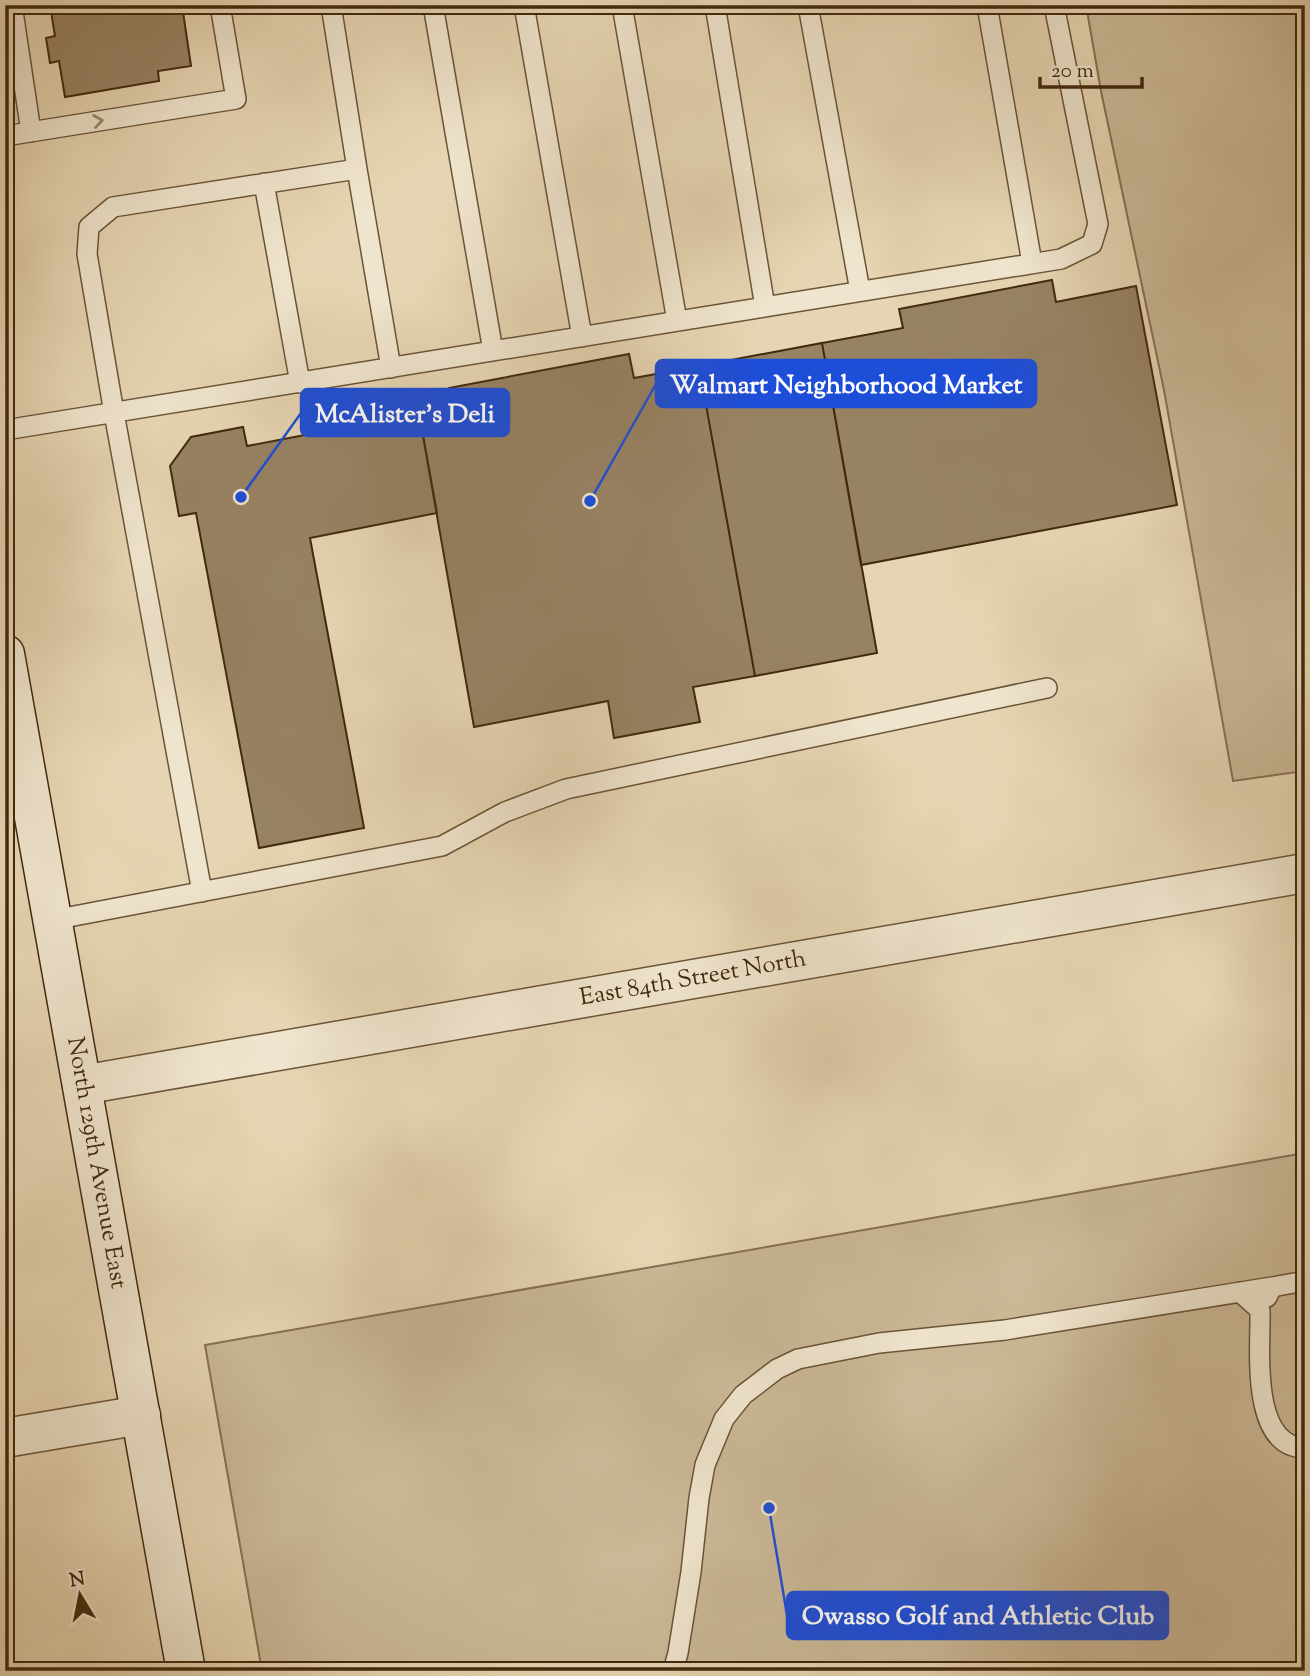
<svg xmlns="http://www.w3.org/2000/svg" width="1310" height="1676" font-family="'Sorts Mill Goudy',serif">
	<style>
		.green { fill: #cab896; stroke: #867052; stroke-width: 2 }
		.building { fill: #978263; stroke: #41290e; stroke-width: 2 }
		.lines { fill: none; stroke-linecap: round; stroke-linejoin: round }
		.lane-casing { stroke: #6a5437; stroke-width: 22 }
		.street-casing { stroke: #6a5437; stroke-width: 41 }
		.secondary-casing { stroke: #41290e; stroke-width: 41 }
		.lane { stroke: #efe4cd; stroke-width: 19 }
		.street { stroke: #efe4cd; stroke-width: 38 }
		.secondary { stroke: #efe4cd; stroke-width: 38 }
		.oneway { stroke: #98866e }
		.labels { text-anchor: middle; dominant-baseline: central; stroke-width: 7; stroke-linejoin: round; paint-order: stroke }
		.street-label { font-size: 24px; fill: #41290e; stroke: #efe4cd }
		.leader { fill: none; stroke: #1d4ed8; stroke-width: 2.5 }
		.callout-dot { fill: #1d4ed8; stroke: #efe4cd; stroke-width: 2.5 }
		.callout { fill: #1d4ed8; stroke: #1d4ed8; stroke-width: 2.5 }
		.callout-label { font-size: 26px; text-anchor: middle; font-weight: bold; fill: #fff }
	</style>
	<rect width="100%" height="100%" fill="#e6d5b2"/>
	<filter id="stains"><feTurbulence type="fractalNoise" baseFrequency=".00286" numOctaves="4"/><feColorMatrix values="0 0 0 0 .2 0 0 0 0 .09 0 0 0 0 .02 0 0 0 .5 -.17"/></filter>
	<radialGradient id="worn" r=".72"><stop offset=".6" stop-color="#630" stop-opacity="0"/><stop offset="1" stop-color="#630" stop-opacity=".3"/></radialGradient>
	<path class="green" d="M1086,5H1305V771L1233,781L1164,390L1101,91Z
		M1305,1153V1671H262L205,1345Z"/>
	<path class="building" d="M50,5H182L191,66L158,71L159,81L65,97L59,61L50,63L46,38L55,36Z
		M1052,280L1056,302L1136,286L1177,505L861,565L822,343L903,328L899,309Z
		M822,343L877,653L755,676L699,366Z
		M629,354L634,378L699,366L755,676L693,687L700,722L614,738L608,701L474,727L419,413L453,407L449,388Z
		M419,413L437,513L310,538L364,828L259,848L196,513L179,516L170,466L191,437L243,427L247,446Z"/>
	<g class="lines">
		<defs>
			<path id="lane" d="M12,5L31,132
				M433,5L493,351
				M524,5L582,337
				M622,5L677,321
				M715,5L765,307
				M808,5L860,291
				M987,5L1032,263
				M5,136L236,99L220,5
				M357,169L391,368
				M264,183L300,383
				M5,430L1061,259L1092,244L1098,224L1054,5
				M202,892L114,413L87,254L89,227L113,207L357,169L331,5
				M53,920L442,846L505,812L566,789L1047,688
				M1240,1292L1260,1310C1261,1346 1249,1447 1305,1448
				M1267,1297L1272,1287L1305,1281
				M673,1671L678,1653L691,1572L699,1498L705,1465L724,1419L743,1395L777,1369L798,1359L879,1343L1005,1330L1272,1287"/>
			<path id="street" d="M82,1085L1305,873
				M5,1438L141,1415"/>
			<path id="secondary" d="M5,654L186,1671"/>
		</defs>
		<use href="#lane" class="lane-casing"/>
		<use href="#street" class="street-casing"/>
		<use href="#secondary" class="secondary-casing"/>
		<use href="#lane" class="lane"/>
		<use href="#street" class="street"/>
		<use href="#secondary" class="secondary"/>
	</g>
	<defs><path id="oneway-chevron" d="M-2-3.5L2.5 0L-2 3.5" fill="none" stroke-width="1.6" stroke-linecap="round" stroke-linejoin="round" transform="scale(1.75)"/></defs>
	<use class="oneway" href="#oneway-chevron" transform="translate(98 121) rotate(-9)"/>
	<g class="labels">
		<g class="street-label">
			<text transform="translate(693 979) rotate(-10)">East 84th Street North</text>
			<text transform="translate(96 1163) rotate(80)">North 129th Avenue East</text>
		</g>
	</g>
	<path class="leader" d="M590 501L656 384M241 497L301 413M769 1508L787 1615"/>
	<g class="callout-dot">
		<circle cx="590" cy="501" r="7"/>
		<circle cx="241" cy="497" r="7"/>
		<circle cx="769" cy="1508" r="7"/>
	</g>
	<g class="callout">
		<rect x="656" y="360" width="380" height="47" rx="7"/>
		<rect x="301" y="389" width="208" height="47" rx="7"/>
		<rect x="787" y="1592" width="381" height="47" rx="7"/>
	</g>
	<g class="callout-label">
		<text x="846" y="393">Walmart Neighborhood Market</text>
		<text x="405" y="422">McAlister's Deli</text>
		<text x="978" y="1624">Owasso Golf and Athletic Club</text>
	</g>
	<rect width="1310" height="1676" fill="none" stroke="#e6d5b2" stroke-width="28"/>
	<rect x="7" y="7" width="1296" height="1662" fill="none" stroke="#41290e" stroke-width="3.5"/>
	<rect x="14" y="14" width="1282" height="1648" fill="none" stroke="#41290e" stroke-width="2"/>
	<g transform="translate(80 1595) rotate(350)" stroke="#efe4cd" stroke-width="5" paint-order="stroke">
	<path d="M0-5L12 26L0 18L-12 26Z" fill="#41290e"/>
	<text y="-10" font-size="19" font-weight="bold" text-anchor="middle" fill="#41290e">N</text>
	</g>
	<path d="M1040 77v10h102v-10" fill="none" stroke="#41290e" stroke-width="3.5"/>
	<text x="1051" y="77" font-size="21" fill="#41290e" stroke="#efe4cd" stroke-width="5" paint-order="stroke">20 m</text>
	<rect width="100%" height="100%" filter="url(#stains)"/>
	<rect width="100%" height="100%" fill="url(#worn)"/>
</svg>
